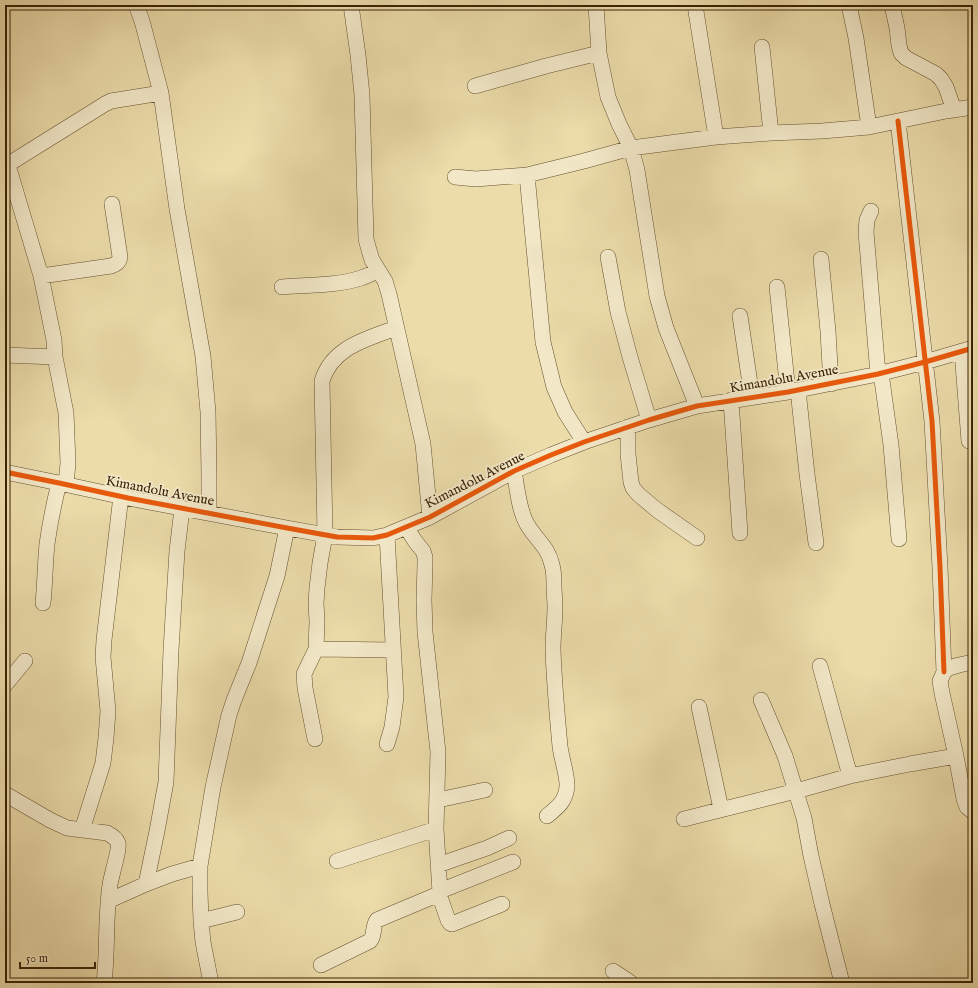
<svg xmlns="http://www.w3.org/2000/svg" width="978" height="988" font-family="'IM FELL English',serif">
	<style>
		.lines { fill: none; stroke-linecap: round; stroke-linejoin: round }
		.minor-casing { stroke: #66502f; stroke-width: 16 }
		.minor { stroke: #f2e8c8; stroke-width: 15 }
		.cycleway-casing { stroke: #f2e8c8; stroke-width: 8 }
		.cycleway { stroke: #e8590c; stroke-width: 5 }
		.labels { text-anchor: middle; dominant-baseline: central; stroke-width: 3.5; stroke-linejoin: round; paint-order: stroke }
		.street-label { font-size: 14px; fill: #3a2206; stroke: #f2e8c8 }
	</style>
	<rect width="100%" height="100%" fill="#ebdcaa"/>
	<filter id="stains"><feTurbulence type="fractalNoise" baseFrequency=".005" numOctaves="4"/><feColorMatrix values="0 0 0 0 .2 0 0 0 0 .09 0 0 0 0 .02 0 0 0 .5 -.17"/></filter>
	<radialGradient id="worn" r=".72"><stop offset=".6" stop-color="#630" stop-opacity="0"/><stop offset="1" stop-color="#630" stop-opacity=".3"/></radialGradient>
	<g class="lines">
		<defs>
			<path id="minor" d="M136,5L142,21L161,93L177,209L203,356L208,412L209,475V513
				M351,5L358,55L362,95L366,239L369,250L372,260L385,281L389,294L423,444L430,517
				M596,5L599,53L608,97L619,124L631,148L637,170L657,296L666,328L697,406
				M695,5L716,137
				M849,5L856,38L869,127
				M892,5L897,28L899,45L901,53L906,58L936,74L941,79L946,87L954,110
				M762,47L771,133
				M475,86L546,66L599,53
				M898,121L932,421L940,567L944,672
				M5,160L10,172L41,276L54,340L55,357L66,413L68,463L66,484
				M7,165L105,104L111,101L161,93
				M527,175L543,342L554,387L565,412L584,442
				M455,177L476,179L527,175L584,161L631,148L716,137L771,133L822,131L869,127L946,111L973,107
				M871,211L867,220L866,232L878,374
				M608,257L618,312L630,357L649,420
				M821,259L828,331L831,384
				M41,276L111,266C116,264 119,263 120,257L112,204
				M282,287C308,285 336,286 361,278C367,276 373,273 378,271
				M777,287L788,392
				M740,316L752,397
				M962,351L969,441
				M5,355L55,357
				M881,373L891,445L899,539
				M798,390L807,474L816,543
				M731,400L740,533
				M628,427V454L631,482L633,488L638,494L657,510L697,538
				M514,471C517,487 519,511 527,524C535,539 548,546 552,565C554,571 554,579 554,586C554,593 555,600 555,607C555,621 553,635 553,649C554,681 557,714 560,746C561,757 568,777 567,787C565,802 558,807 547,816
				M5,472L59,483L128,498L287,528L337,537L373,538L387,535L430,517L514,471L551,455L584,442L649,420L697,406L788,392L878,374L925,362L973,348
				M387,535L396,697L392,727L387,744
				M43,603C45,584 45,564 47,544C50,523 54,503 59,483
				M316,649L393,650
				M973,662L959,665L949,668L944,672L940,681L942,693L956,756L964,799L967,807L973,812
				M820,666L850,776
				M5,685L25,661
				M761,700L785,756L804,818L811,856L822,904L842,983
				M699,707L721,809
				M315,739L305,688L304,674L316,649L317,621L316,603L317,588L320,563L325,535L322,381C332,347 367,339 396,328
				M5,794L50,820L67,828L107,833C111,835 116,838 118,843C120,849 111,876 110,885C105,918 108,950 104,983
				M438,800L485,790
				M684,819L796,791L850,776L910,764L956,756
				M82,830L103,763L106,738L108,711L103,657L104,640L121,496
				M337,861L436,829
				M438,865L487,848L509,838
				M146,884L157,831L166,782L171,650L177,551L182,509
				M440,891L513,862
				M439,894L448,920L450,923L452,924L502,904
				M108,901L146,884L172,874L200,866
				M201,921L237,912
				M321,965L370,941C375,936 372,927 377,920L439,894L440,892L436,829L438,752L425,632L424,600L425,564V557L423,551L415,541L406,527
				M613,971L631,983
				M211,983L203,942L201,921L200,892V866L213,787L229,715L234,700L249,663L277,576L287,528"/>
		</defs>
		<use href="#minor" class="minor-casing"/>
		<use href="#minor" class="minor"/>
		<defs>
			<path id="cycleway" d="M898,121L932,421L940,567L944,672
				M5,472L59,483L128,498L287,528L337,537L373,538L387,535L430,517L514,471L551,455L584,442L649,420L697,406L788,392L878,374L925,362L973,348"/>
		</defs>
		<use href="#cycleway" class="cycleway-casing"/>
		<use href="#cycleway" class="cycleway"/>
	</g>
	<g class="labels">
		<g class="street-label">
			<text transform="translate(784 379) rotate(-10)">Kimandolu Avenue</text>
			<text transform="translate(475 480) rotate(-27)">Kimandolu Avenue</text>
			<text transform="translate(160 491) rotate(11)">Kimandolu Avenue</text>
		</g>
	</g>
	<rect width="978" height="988" fill="none" stroke="#ebdcaa" stroke-width="20"/>
	<rect x="6" y="6" width="966" height="976" fill="none" stroke="#3a2206" stroke-width="2"/>
	<rect x="10" y="10" width="958" height="968" fill="none" stroke="#3a2206"/>
	<path d="M20 962v6h75v-6" fill="none" stroke="#3a2206" stroke-width="2"/>
	<text x="26" y="962" font-size="12" fill="#3a2206" stroke="#f2e8c8" stroke-width="3" paint-order="stroke">50 m</text>
	<rect width="100%" height="100%" filter="url(#stains)"/>
	<rect width="100%" height="100%" fill="url(#worn)"/>
</svg>
